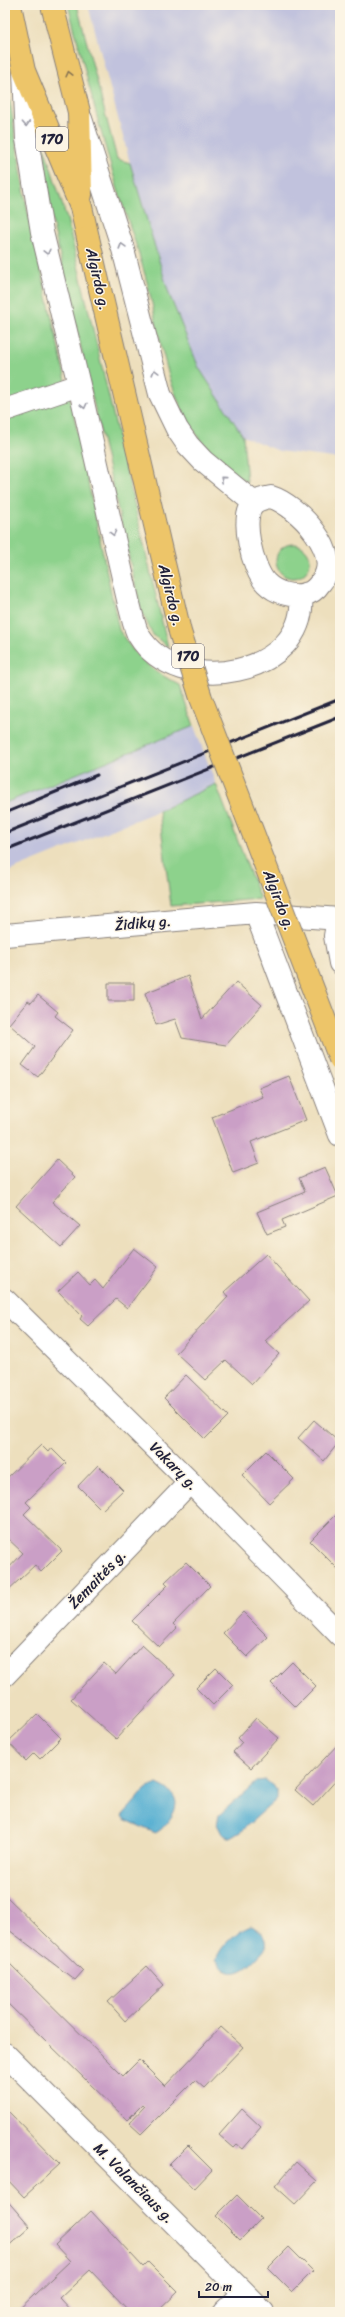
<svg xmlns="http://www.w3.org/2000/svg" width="345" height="2317" font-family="Sriracha,sans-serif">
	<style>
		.industrial { fill: #c1c2dd }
		.green { fill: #8dd28c; stroke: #587a64 }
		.water { fill: #54afd2; stroke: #3b6886 }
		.building { fill: #ca9fc6 }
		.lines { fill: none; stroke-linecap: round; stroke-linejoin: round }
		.street-casing { stroke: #88807c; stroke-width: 24 }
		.primary-casing { stroke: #88807c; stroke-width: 24 }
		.street { stroke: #fff; stroke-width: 22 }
		.primary { stroke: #edc569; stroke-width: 22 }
		.rail { stroke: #22223b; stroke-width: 3 }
		.primary-bridge-casing { stroke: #88807c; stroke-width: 24; stroke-linecap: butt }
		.primary-bridge { stroke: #edc569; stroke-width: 22 }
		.oneway { stroke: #887452 }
		.oneway2 { stroke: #9c9ca7 }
		.labels { text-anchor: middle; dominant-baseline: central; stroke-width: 3; stroke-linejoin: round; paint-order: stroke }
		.shield { fill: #fcf5e5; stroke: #63616e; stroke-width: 1 }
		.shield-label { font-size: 14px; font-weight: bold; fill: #22223b }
		.street-label { font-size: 15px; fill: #22223b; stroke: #fcf5e5 }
	</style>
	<rect width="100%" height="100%" fill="#fcf5e5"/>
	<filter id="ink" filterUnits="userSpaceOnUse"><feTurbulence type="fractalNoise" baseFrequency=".025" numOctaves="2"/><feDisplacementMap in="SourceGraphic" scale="8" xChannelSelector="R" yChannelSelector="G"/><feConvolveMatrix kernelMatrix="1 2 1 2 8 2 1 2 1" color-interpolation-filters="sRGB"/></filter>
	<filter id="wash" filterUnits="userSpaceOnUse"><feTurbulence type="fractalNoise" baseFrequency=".012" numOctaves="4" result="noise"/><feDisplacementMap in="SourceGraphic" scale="16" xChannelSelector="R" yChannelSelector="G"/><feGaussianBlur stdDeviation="0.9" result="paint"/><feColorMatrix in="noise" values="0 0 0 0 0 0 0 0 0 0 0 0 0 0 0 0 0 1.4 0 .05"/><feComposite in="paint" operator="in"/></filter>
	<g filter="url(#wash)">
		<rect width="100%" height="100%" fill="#eddfbd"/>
		<path class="industrial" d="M88,5H340V459L279,451L243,436L199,368L169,294L130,163Z
			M194,726L216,784L158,811L5,873V803Z"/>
		<path class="green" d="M68,5H77L117,159L130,163L169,294L199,368L243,436L247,482C221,467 200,443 186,417C163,374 158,324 146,278C135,238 120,200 109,160C94,109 82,56 68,5Z
			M5,70L27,208L76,425L119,630C137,658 150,670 180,685L194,726L5,803Z
			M43,143L67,219L168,647L153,635L141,610L52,221Z
			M276 561a17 17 0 1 1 34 0a17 17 0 1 1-34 0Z
			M216,784L260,899L171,906L159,811Z"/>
		<path class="water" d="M266,1780L277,1790V1799L240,1832L230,1838L222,1834L217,1824L219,1815L257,1781Z
			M157,1784C176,1792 182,1803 169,1820C164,1826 162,1830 155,1833L124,1819L122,1816L146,1789Z
			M251,1926C262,1930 268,1936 266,1948C253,1963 232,1988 216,1959C222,1944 236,1932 251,1926Z"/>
		<g id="blocks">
			<path class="building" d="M188,976L202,1019L236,982L262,1005L226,1045L182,1038L175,1019L156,1025L145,993Z
				M108,983H134V1001H108Z
				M38,995L58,1012L55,1016L73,1030L38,1077L22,1065L35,1047L9,1024L28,1001L31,1003Z
				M289,1076L306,1120L251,1142L259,1163L233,1173L212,1117L263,1097L259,1088Z
				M57,1160L75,1177L52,1202L80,1226L61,1247L16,1206Z
				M325,1167L338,1196L282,1220L285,1227L267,1234L257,1212L305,1192L299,1178Z
				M134,1248L158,1267L127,1308L116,1299L88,1326L80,1319L82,1316L58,1291L78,1272L90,1285L95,1280L103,1289Z
				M266,1254L309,1301L265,1341L279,1354L252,1384L226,1360L205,1380L176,1353L228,1297L224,1292Z
				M186,1375L228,1416L205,1439L164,1398Z
				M314,1420L339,1442L324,1461L298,1438Z
				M41,1445L48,1452L51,1448L66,1463L26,1502L31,1507L24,1514L62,1551L41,1572L35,1565L5,1593V1572L23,1553L5,1536V1480Z
				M266,1451L294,1479L269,1503L242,1475Z
				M98,1465L123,1490L102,1510L78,1486Z
				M340,1511V1571L310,1541Z
				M186,1562L210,1586L173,1624L177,1628L159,1647L132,1621L168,1585L165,1582Z
				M243,1612L268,1637L247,1657L223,1633Z
				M142,1645L175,1675L116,1739L71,1699L104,1663L116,1674Z
				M292,1662L316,1686L295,1707L271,1683Z
				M216,1668L233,1685L213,1705L196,1688Z
				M37,1714L61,1738L40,1759L34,1753L26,1761L8,1742Z
				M256,1718L279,1738L251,1768L233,1752L242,1742L238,1738Z
				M340,1742V1776L313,1806L295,1790Z
				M5,1895L83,1971L75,1980L5,1927Z
				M5,1959L123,2076L139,2060L165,2086L221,2027L243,2047L204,2088L195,2080L141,2134L129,2123L144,2107L142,2105L127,2120L5,2001Z
				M147,1966L164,1985L125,2021L108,2002Z
				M5,2108L60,2164L24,2197L5,2177Z
				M242,2109L261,2127L242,2149L237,2145L234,2148L219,2135Z
				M188,2146L212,2170L194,2189L169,2165Z
				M296,2162L317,2181L295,2204L275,2186Z
				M237,2195L261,2219L240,2240L216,2216Z
				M5,2198L30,2227L5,2249Z
				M91,2211L143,2267L148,2262L178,2292L157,2312H130L90,2270L60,2298L73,2312H16L70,2261L55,2245Z
				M289,2247L313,2271L292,2292L268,2268Z"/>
		</g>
	</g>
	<g filter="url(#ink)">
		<use href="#blocks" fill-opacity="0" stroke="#88807c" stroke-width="1"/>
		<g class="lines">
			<defs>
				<path id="street" d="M24,72L27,139L42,232L79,385L129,604C132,614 134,628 139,636C178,700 309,676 301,595
					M81,119L123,249L160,394L177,429L188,445L203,461L254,503
					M5,410L79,385
					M271,497C297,505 345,554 321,582C317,588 312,593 305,594C291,598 275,592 266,583C253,570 239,517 254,503C259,499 265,498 271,497Z
					M256,913L340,1135
					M338,919L335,936L340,963
					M5,935L256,913L340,919
					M5,1300L190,1482L340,1635
					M5,1675L190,1482
					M5,2054L263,2312
					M224,2312L244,2293"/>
				<path id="primary" d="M10,5L24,71L81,207L88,238
					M52,5L79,112L81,195"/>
			</defs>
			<use href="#street" class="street-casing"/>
			<use href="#primary" class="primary-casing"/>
			<use href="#street" class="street"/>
			<use href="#primary" class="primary"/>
			<path class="rail" d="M5,813L97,775
				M5,833L340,699
				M5,850L340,717"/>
			<defs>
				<path id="primary-bridge" d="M88,238L180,632L201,698L340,1059"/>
			</defs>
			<use href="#primary-bridge" class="primary-bridge-casing"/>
			<use href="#primary-bridge" class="primary-bridge"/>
		</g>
		<defs><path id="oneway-chevron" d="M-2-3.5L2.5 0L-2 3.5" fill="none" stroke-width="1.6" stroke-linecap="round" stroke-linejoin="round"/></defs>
		<use class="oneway" href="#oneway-chevron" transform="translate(69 74) rotate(-104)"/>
		<g class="oneway2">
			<use href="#oneway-chevron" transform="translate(26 124) rotate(87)"/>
			<use href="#oneway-chevron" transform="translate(122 246) rotate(-106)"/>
			<use href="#oneway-chevron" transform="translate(47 252) rotate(76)"/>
			<use href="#oneway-chevron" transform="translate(155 372) rotate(-105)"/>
			<use href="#oneway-chevron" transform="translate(84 406) rotate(77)"/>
			<use href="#oneway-chevron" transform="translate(223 479) rotate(-139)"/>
			<use href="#oneway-chevron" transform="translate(113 533) rotate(77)"/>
		</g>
	</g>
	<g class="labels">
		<g class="shield">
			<rect x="36" y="127" width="32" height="24" rx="3"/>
			<rect x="172" y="644" width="32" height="24" rx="3"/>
		</g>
		<g class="shield-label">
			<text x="52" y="139">170</text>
			<text x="188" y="656">170</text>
		</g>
		<g class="street-label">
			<text transform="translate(98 279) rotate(77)">Algirdo g.</text>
			<text transform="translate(171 595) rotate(76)">Algirdo g.</text>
			<text transform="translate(279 900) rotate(69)">Algirdo g.</text>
			<text transform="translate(143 923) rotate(-5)">Židikų g.</text>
			<text transform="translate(174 1466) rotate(45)">Vakarų g.</text>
			<text transform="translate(97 1579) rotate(-46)">Žemaitės g.</text>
			<text transform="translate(134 2183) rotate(45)">M. Valančiaus g.</text>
		</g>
	</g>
	<rect width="345" height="2317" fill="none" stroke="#fcf5e5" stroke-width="20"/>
	<path d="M199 2291v6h69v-6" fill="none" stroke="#22223b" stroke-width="2"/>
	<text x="205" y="2291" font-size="12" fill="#22223b" stroke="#fcf5e5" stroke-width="3" paint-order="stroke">20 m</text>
</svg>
